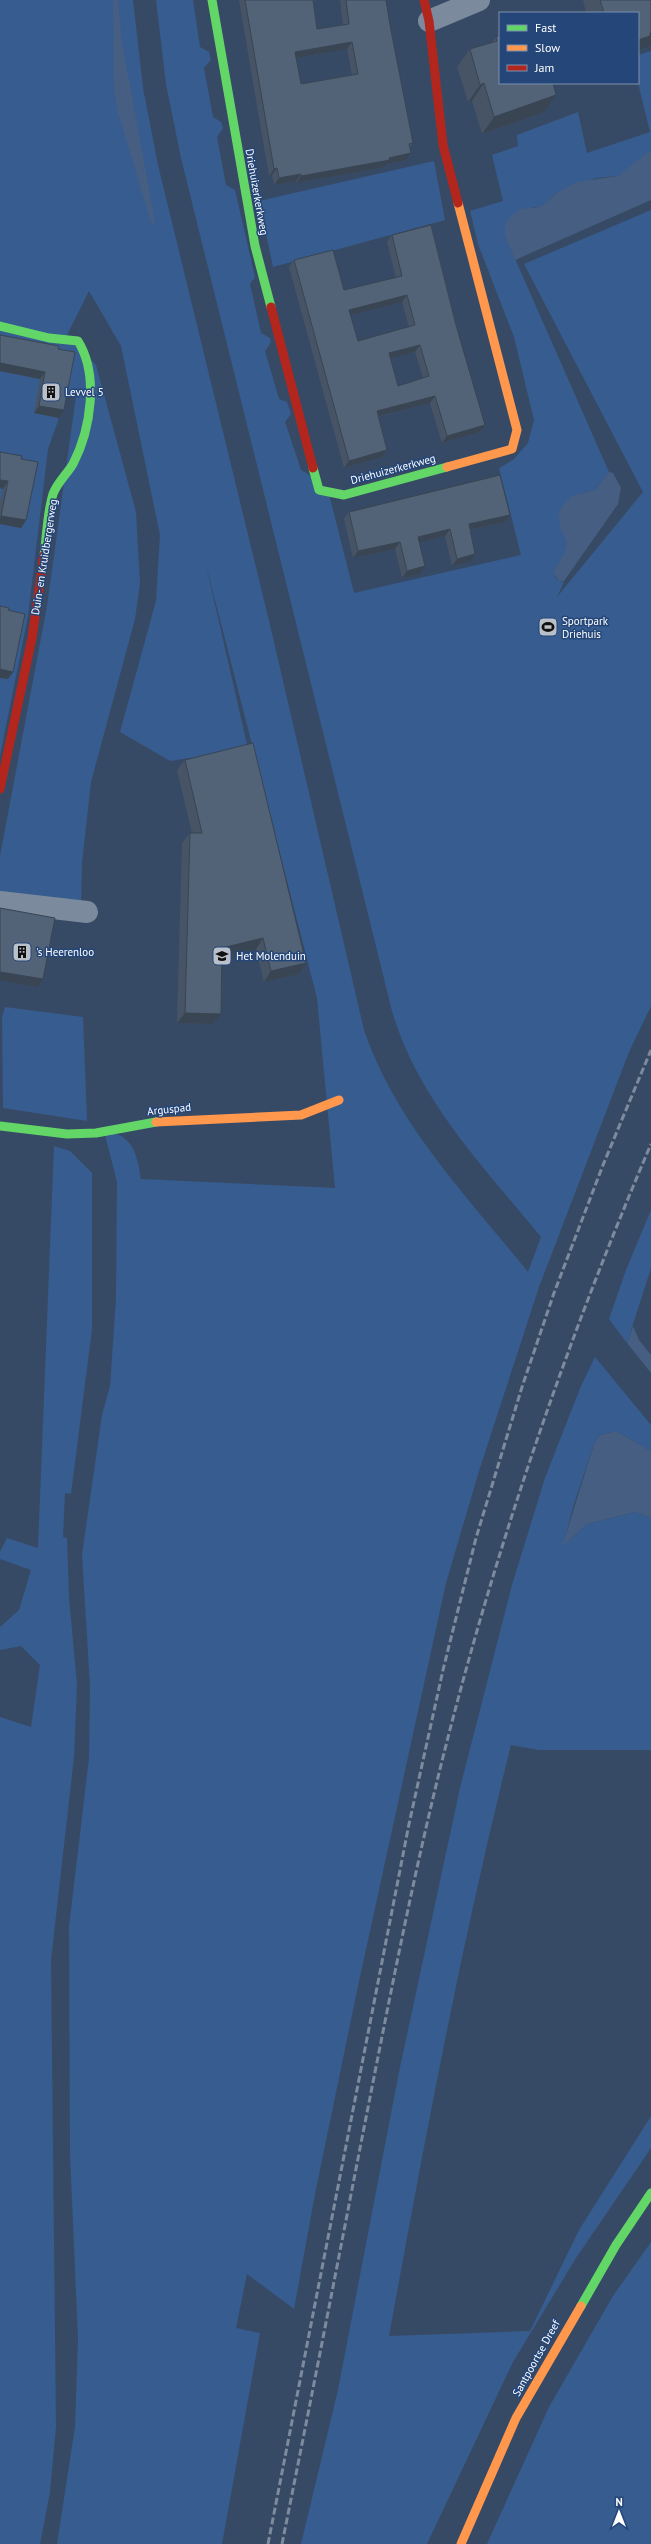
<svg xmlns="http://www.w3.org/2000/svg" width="651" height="2544" font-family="'PT Sans',sans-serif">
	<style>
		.green { fill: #375c8f }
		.water { fill: #455e82 }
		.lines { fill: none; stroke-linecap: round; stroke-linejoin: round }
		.street { stroke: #7b8a9c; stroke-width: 22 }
		.fast { stroke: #63d668; stroke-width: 9 }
		.slow { stroke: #ff974d; stroke-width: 9 }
		.jam { stroke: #b3261e; stroke-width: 9 }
		.rail { stroke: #7d8b9c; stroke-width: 3; stroke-dasharray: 7 3; stroke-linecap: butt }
		.wall { fill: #475466; fill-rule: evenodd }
		.shaded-wall { fill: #394553 }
		.building { fill: #526277; stroke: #394553; fill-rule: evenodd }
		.labels { text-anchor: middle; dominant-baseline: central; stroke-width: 3; stroke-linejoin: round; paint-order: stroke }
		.street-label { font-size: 11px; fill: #fff; stroke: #244678 }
		.poi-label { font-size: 11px; fill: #fff; stroke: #244678; text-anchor: start }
	</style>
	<rect width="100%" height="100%" fill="#374a65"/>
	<path class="green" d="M0,0H133L143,88L158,165L270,625L364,1030C396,1124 467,1196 528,1272L541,1237C484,1167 418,1100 392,1011L181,158L166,84L156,0H193L200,47L209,52L211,60L204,68L213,117L221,122L223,128L217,137L226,185L235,190L255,277L250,284L261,333L270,338L271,342L265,351L279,399L287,402L291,414L285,422L301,470L308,474L330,498L354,593L521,555L499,468L513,460L528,443L534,420L514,337L478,244L470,211L503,201L492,155L518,146L517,135L578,112L587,153L650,132L638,83V55L651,51V152L618,176L596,178L558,192L540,207H533L505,236L609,472L595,490L579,494L560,526C572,545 565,554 554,571V576L559,581L564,582L557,597L643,492L524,264L651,210V1006L629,1052L539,1287L479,1471L446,1583L358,1986L315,2194L294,2309L247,2274L236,2328L260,2333L222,2544H57L75,2427L78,2338L70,2154L69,1927L89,1758L90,1686L82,1555L102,1415L110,1386L116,1298L117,1182L104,1131C133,1134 137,1154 141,1179L335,1188L317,998L206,565L248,749L170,761L120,732L156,601L160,535L121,346L89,291L67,335L96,365L136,512L140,583L135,619L91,782L82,863L81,906L0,891V856L47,606L76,396L59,392L58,421L48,449L28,616L0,756Z
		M434,161L445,220L273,267L259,201Z
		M5,1007L83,1017L87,1121L3,1108L2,1017Z
		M54,1146L70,1151L92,1173V1329L71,1494L65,1493L63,1537L67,1538L69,1598L77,1684L74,1757L51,1960L56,2427L50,2492L40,2544H0V1717L31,1727L40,1665L21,1646L0,1650V1627L19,1610L31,1570L0,1559V1552L7,1538L38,1548Z
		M651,1210V1268L627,1343L609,1319L626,1270Z
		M595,1357L651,1425V1451L616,1431L600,1435L594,1444L573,1507L563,1546L587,1524L635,1512L651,1518V1750H539L511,1745C462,1940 425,2138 389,2336L530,2331L579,2230L651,2116V2148L576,2258L513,2362L427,2544H301L338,2390L399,2072L460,1788L512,1585L545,1478L581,1386Z
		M651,2242V2544H487L549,2407L613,2296Z"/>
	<path class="water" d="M113,0H118L122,42L155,222L152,225L118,113L114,91Z
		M648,152H651V200L515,260L505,236V225L511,216L520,209L540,207L558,192L576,182L618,176Z
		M609,472L613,473L621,488L618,504L564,581H559L554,575V571C580,531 556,543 559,511L571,496L595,490Z
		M633,1326L639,1340L651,1355V1373L627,1343Z
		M616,1431L651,1451V1518L635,1512L587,1524L562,1547L594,1444L600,1435Z"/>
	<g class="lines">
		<path class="street" d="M429,21L479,0
			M0,902L87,912"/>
		<path class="fast" d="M212,0L255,246L271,307
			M0,326L49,338L78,341C99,375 91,429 73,464C67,474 57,483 53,494C47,513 47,536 44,555
			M313,468L319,490L344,495L447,467
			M0,1126L67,1134L96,1133L156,1122
			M581,2306L616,2245L651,2193"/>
		<path class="slow" d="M447,467L512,449L517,430L458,203
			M156,1122L301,1115L339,1100
			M461,2544L516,2418L581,2306"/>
		<path class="jam" d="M424,0L429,21L443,145L458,203
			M271,307L313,468
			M0,789L32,638L44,555"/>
		<path class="rail" d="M268,2544L409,1824L443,1670L476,1538L522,1387L554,1293L603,1165L651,1050
			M282,2544C309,2410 335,2277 361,2143C386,2017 410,1890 441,1765C494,1552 565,1345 651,1144"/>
	</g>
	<path class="wall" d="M239,0H316L313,1L317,29L343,25L340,0H386L390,25L413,143L410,147L411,153L406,160L387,164L385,167L296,183V181L274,185L272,175L269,176ZM347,49L352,75L301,84L296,58Z
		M583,0H651V46L641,49L638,53V13H586Z
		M496,37L544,112L482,134L472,101L468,102L457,67L470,49L491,43Z
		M392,235L480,432L442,443L430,403L378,417L387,450L382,457L344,468L289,267L294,260L344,290L396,278L387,242ZM402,302L409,327L358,341L351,315ZM415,352L423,378L398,386L390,358Z
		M0,335L58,349L64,410L59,418L34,413L40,379L0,371Z
		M0,452L21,459L26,520L21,528L0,524V502L3,489L0,488Z
		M349,512L510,515L505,522L470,530V562L452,566L445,536L420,542V574L402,578L395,549L353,558L344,519Z
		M185,760L306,963L299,974L264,982L256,949L222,957L213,1024L177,1023L182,843L190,833H192L177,770Z"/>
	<path class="shaded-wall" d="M651,32V46L641,49L638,54V40Z
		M352,42L347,49L290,59L295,52Z
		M484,83L472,101L468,102L480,85Z
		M556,95L544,112L482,134L494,117Z
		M411,153L406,160L387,164L385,167L296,183L301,176Z
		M277,168L272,175L269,176L274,169Z
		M301,174L296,181L274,185L279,178Z
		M407,295L402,302L344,317L349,310Z
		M420,345L415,352L384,360L389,353Z
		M0,363L45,372L40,379L0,371Z
		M435,396L430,403L372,418L377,411Z
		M39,406L64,410L59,418L34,413Z
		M485,425L480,432L442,443L447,436Z
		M387,450L382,457L344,468L349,461Z
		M0,480L8,481L3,489L0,488Z
		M510,515L505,522L464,531L469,524Z
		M1,516L26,520L21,528L0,524V518Z
		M450,529L445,536L414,544L418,537Z
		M400,542L395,549L353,558L358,551Z
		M475,554L470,562L452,566L457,559Z
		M425,566L420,574L402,578L407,571Z
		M0,669L13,672L8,679L0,678Z
		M263,938L256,949L215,959L222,948Z
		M306,963L299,974L264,982L271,971Z
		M0,972L43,979L38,987L0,980Z
		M185,1013L221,1014L213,1024L177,1023Z"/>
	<path class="building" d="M245,0H313L317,29L349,24L346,0H386L390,25L413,143L409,144L411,153L389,158L390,160L301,176V174L279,178L277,168L274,169ZM352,42L358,74L301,84L295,52Z
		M600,0H651V32L650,33V36L638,40V13H609L608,12L604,13Z
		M500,35V83H553L556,95L494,117L484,83L480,85L470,49L497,41L496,37Z
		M431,225L456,325L485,425L447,436L435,396L377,411L387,450L349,461L294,260L333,250L344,290L402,276L392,235ZM407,295L415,325L358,341L349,310ZM420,345L429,376L398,386L389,353Z
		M0,335L59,346L58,349L75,352L64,410L39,406L45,372L0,363Z
		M0,452L22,456L21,459L38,462L26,520L1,516L8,481L0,480Z
		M500,475L510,515L469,524L475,554L457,559L450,529L418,537L425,566L407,571L400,542L358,551L349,512Z
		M0,606L9,608L8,610L25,614L13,672L0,669Z
		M253,743L306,963L271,971L263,938L222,948L221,1014L185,1013L190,833H202L185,760Z
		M0,908L55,918L43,979L0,972Z"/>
	<defs>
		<symbol id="building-square" viewBox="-11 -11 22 22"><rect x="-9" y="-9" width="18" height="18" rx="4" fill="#b9c0c9" stroke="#244678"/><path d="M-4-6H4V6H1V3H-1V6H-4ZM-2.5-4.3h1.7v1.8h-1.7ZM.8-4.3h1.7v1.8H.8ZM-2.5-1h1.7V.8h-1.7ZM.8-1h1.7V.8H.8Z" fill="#111"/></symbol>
		<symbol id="stadium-square" viewBox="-11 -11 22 22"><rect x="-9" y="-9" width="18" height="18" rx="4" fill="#b9c0c9" stroke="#244678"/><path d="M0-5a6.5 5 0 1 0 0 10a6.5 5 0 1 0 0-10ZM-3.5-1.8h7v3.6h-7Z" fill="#111"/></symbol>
		<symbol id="school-square" viewBox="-11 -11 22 22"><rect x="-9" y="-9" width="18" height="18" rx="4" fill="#b9c0c9" stroke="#244678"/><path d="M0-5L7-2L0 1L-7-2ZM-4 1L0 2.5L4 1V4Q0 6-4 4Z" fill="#111"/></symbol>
	</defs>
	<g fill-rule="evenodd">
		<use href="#building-square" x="40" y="381" width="22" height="22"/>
		<use href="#stadium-square" x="537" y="616" width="22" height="22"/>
		<use href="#building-square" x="11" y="941" width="22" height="22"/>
		<use href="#school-square" x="211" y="945" width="22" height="22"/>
	</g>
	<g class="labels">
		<g class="street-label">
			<text transform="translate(257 192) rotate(80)">Driehuizerkerkweg</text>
			<text transform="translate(393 469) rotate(-15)">Driehuizerkerkweg</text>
			<text transform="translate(44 557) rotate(-81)">Duin- en Kruidbergerweg</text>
			<text transform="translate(169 1109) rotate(-6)">Arguspad</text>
			<text transform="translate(536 2358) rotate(-61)">Santpoortse Dreef</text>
		</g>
		<g class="poi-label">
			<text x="65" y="392">Levvel 5</text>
			<text x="562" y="621">Sportpark<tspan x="562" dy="13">Driehuis</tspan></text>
			<text x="36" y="952">'s Heerenloo</text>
			<text x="236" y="956">Het Molenduin</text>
		</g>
	</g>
	<rect x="499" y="12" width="140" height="72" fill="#244678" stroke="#7c90ae"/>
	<rect x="507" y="25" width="20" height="6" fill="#63d668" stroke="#7c90ae"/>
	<text x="535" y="32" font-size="12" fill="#ffffff">Fast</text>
	<rect x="507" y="45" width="20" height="6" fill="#ff974d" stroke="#7c90ae"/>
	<text x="535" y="52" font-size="12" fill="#ffffff">Slow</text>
	<rect x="507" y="65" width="20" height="6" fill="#b3261e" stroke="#7c90ae"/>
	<text x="535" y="72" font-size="12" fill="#ffffff">Jam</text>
	<g transform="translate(619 2512)" stroke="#244678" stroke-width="3" paint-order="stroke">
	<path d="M0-3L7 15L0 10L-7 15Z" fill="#ffffff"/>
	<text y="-6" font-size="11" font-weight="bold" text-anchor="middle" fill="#ffffff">N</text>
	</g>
</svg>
